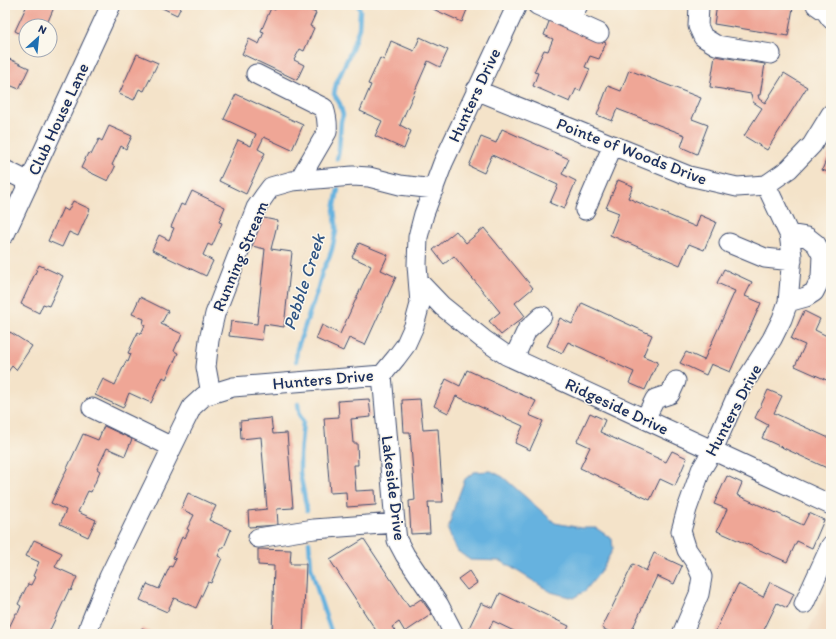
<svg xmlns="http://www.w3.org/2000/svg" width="836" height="639" font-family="Itim,sans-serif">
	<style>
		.built { fill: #f0d6bc }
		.water { fill: #66b2df; stroke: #40709e }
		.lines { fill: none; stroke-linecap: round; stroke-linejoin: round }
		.stream { stroke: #66b2df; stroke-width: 4.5 }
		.building { fill: #efa696 }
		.minor-casing { stroke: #3c4a6e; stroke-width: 21 }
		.minor { stroke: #fff; stroke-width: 19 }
		.labels { text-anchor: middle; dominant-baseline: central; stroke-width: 3; stroke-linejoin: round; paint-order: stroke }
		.street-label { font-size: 17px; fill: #1b2f5e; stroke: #fbf7ec }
		.water-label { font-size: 18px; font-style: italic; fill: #325685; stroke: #fbf7ec }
	</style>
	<rect width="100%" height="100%" fill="#fbf7ec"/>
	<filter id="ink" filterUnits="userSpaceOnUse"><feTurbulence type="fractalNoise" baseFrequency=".025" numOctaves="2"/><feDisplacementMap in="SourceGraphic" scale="8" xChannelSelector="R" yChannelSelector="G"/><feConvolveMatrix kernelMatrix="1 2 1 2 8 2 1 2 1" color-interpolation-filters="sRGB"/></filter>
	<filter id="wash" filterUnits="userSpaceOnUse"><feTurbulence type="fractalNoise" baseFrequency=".012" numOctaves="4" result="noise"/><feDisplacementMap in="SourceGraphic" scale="16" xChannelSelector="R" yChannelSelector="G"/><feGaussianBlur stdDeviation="0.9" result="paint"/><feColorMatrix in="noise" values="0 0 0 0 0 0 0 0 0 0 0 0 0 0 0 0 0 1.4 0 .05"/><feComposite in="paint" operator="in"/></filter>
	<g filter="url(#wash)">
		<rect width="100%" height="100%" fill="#f4e3c9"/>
		<path class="built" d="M831,584V634H807Z"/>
		<path class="water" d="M491,471L503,477L555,523L581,528H596L612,539L613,549L601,571L585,591L573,598L551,592L501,561L470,560L456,550L448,530L454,508L465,479L474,472Z"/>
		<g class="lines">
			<path class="stream" d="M337,159L339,149L341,121L343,115L340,104L334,94L336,84L351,51L359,28L360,10L358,5
				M296,361L297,349L318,288L322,272L329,258L332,249L336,231V224L334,210L338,189
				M298,404L300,416L303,421L300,455V473L307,510
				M309,542L311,567L320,599L332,634"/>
		</g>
		<g id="blocks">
			<path class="building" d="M27,5H55L46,26H26V37L15,31Z
				M161,5H182L177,15L160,7Z
				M277,5H299L316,13L310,26L314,28L304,51L300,49L294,60L304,65L297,80L242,54L249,39L259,44L264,32L261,31L271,8L275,10Z
				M435,5H469L462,22L433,9Z
				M717,5H778L793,8L788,36L714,24Z
				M550,19L606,43L599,59L590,56L585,67L590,69L580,91L576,89L570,102L533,86L538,73L534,72L544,50L548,51L553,39L544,35Z
				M420,37L448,50L440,67L428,61L400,125L411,131L404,149L375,136L382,121L360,111L371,85L368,84L380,58L384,60L391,41L414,51Z
				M137,54L158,63L144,91L139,89L134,100L119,94Z
				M715,56L765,64L760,95H758L759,99L765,103L784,73L807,87L767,150L744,136L762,108L753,102L751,94L710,87Z
				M5,57L29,68L19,89L7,84L5,88Z
				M629,70L701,98L692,119L708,125L697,154L681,147L685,135L617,109L612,121L597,115L608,86L621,91Z
				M5,91L9,93L5,102Z
				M236,94L303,125L292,150L264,137L258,149L265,153L246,194L219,181L238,140L251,146L256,134L224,119Z
				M109,126L132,136L126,149L121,146L112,165L115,167L108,181L81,168L88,153L91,155L99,139L102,141Z
				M502,129L569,159L562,174L576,181L564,209L550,203L558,185L492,155L484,173L469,166L481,137L496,143Z
				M831,148V173L822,170Z
				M618,180L633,186L628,198L696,227L700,215L716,222L704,250L689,244L680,265L610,235L619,213L606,208Z
				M192,191L225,207L219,222L222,223L212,246L208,244L203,255L213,261L206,276L152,250L159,235L169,240L174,228L171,227L181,204L185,206Z
				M73,201L90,209L78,236L69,232L62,247L48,241L63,208L68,211Z
				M259,217L278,221L271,249L292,252L284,327L264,324L262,340L229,336L231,321L257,324L265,249L252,246Z
				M484,228L533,288L515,303L525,316L501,335L489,321L500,312L454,256L444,264L433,250L456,231L466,243Z
				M359,243L388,255L381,270L396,277L365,345L349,338L343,351L316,339L322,325L340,334L371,266L352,257Z
				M39,265L63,276L49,306L43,304L39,313L21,304Z
				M724,269L752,282L745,296L761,303L730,372L711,364L706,375L680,363L686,352L704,360L735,291L717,283Z
				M140,297L168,311L161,324L182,334L179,342H178L174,351L178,353L166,379L163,377L151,403L129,393L123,408L95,395L103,379L115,385L126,361L128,362L131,354L128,353L138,332L141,334L145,325L143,324L144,319L132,314Z
				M582,303L652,335L643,356L658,362L645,390L629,383L634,372L568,342L562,353L547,346L560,318L572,324Z
				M804,311L820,319L815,330L831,338V382L795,366L805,345L791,339Z
				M10,332L32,346L16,370L12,366L5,376V339Z
				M467,370L536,401L529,415L543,421L530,450L515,443L523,426L456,396L448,413L434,406L446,379L460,386Z
				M768,390L782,396L774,413L831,439V465L829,469L762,438L768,425L755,418Z
				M369,399L371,417L351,419L353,443H357L358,465H354L356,491L375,490L376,505L347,507L346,492L330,493L324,418L339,417L338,401Z
				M420,399L423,430L438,429L443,502H428L430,533L411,534L409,501L415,500L410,432H404L402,400Z
				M590,413L605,420L600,432L666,462L672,451L687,458L675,486L660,479L650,500L580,468L590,447L577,441Z
				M271,418L273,434L287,433L293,508L277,509L278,525L249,527L248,511L267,509L261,437L241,439L240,421Z
				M104,426L132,439L125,456L107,448L97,469L100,471L91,492L88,491L78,512L96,520L88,537L60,524L66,510L51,503L83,434L98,440Z
				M727,476L742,483L737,495L803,525L809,513L824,520L812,548L797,541L787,562L717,531L727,509L714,504Z
				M188,493L216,506L209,520L231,530L224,547H222L218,556L222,558L211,583L208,582L196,608L174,598L167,612L140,600L147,584L159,589L170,566L172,567L176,559L173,558L182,537L185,538L189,530L187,529L194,515L181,509Z
				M364,539L409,607L421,599L432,614L405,632L399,622L392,627L397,634H374L377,632L330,560Z
				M34,540L62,553L55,567L77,577L71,591L69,590L50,630L52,632L51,634H6L16,613H18L21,606L18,604L28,584L31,585L35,577L33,576L39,562L26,556Z
				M258,549L291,550L290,564H306L303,634H272L274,566L258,565Z
				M654,553L682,566L674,584L657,576L630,634H614L602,628L633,564L646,571Z
				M469,571L477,583L467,590L458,579Z
				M770,582L794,594L787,608L777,603L762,634H714L738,584L763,597Z
				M500,593L569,626L565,634H520L493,621L487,634H470L467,632L481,603L493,608Z
				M142,628L154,634H139Z"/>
		</g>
	</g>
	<g filter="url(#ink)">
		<use href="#blocks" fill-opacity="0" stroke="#3c4a6e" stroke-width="1"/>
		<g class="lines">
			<defs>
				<path id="minor" d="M537,5L599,33
					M699,5L698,26L703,37L716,45L771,54
					M816,5L826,12L831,19
					M570,20L578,5
					M256,74L324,108C327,117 328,123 327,132L299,180
					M476,90L689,176L737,187L766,185L789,169L812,145L831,114
					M5,170L29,182
					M585,210L613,145
					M5,234L111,5
					M729,243L765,258L792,261
					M419,282L442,306L483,339L506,355L831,505
					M788,302L806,297L814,292L821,278L822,255L816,244L807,237L789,234
					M514,358L527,330L542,316
					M382,375L395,523L397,540L405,555L439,605L454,634
					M211,394L206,367L209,340L215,314L256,208L265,195L271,187L292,181L353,176L369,177L400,185L434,189
					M92,408L172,447
					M645,419L655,399L670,394L676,381
					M258,538L314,529L395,523
					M804,604L831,545
					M87,634L90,624L109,577L182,427L192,407L204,396L233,387L382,375L396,358L405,346L414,326L420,304L417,265L418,237L424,214L443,163L517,5
					M682,634L699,594L702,577L696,563L687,550L681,531L687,509L701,470L713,450L738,393L772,339L782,319L788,302L792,256L789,234L766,185"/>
			</defs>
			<use href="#minor" class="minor-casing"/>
			<use href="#minor" class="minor"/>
		</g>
	</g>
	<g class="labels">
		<g class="street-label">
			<text transform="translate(474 95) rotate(-65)">Hunters Drive</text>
			<text transform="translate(58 119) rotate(-65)">Club House Lane</text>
			<text transform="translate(632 151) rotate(21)">Pointe of Woods Drive</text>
			<text transform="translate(240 256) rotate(-67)">Running Stream</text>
			<text transform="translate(323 379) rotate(-5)">Hunters Drive</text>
			<text transform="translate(617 406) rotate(25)">Ridgeside Drive</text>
			<text transform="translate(733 410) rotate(-62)">Hunters Drive</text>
			<text transform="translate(394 488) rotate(83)">Lakeside Drive</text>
		</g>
		<g class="water-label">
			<text transform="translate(304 282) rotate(-72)">Pebble Creek</text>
		</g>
	</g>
	<rect width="836" height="639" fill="none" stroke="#fbf7ec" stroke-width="20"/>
	<g transform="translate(38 38) rotate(27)"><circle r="19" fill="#fbf7ec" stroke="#a1a7b3"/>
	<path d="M0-3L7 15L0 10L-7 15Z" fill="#1f6fb2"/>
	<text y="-6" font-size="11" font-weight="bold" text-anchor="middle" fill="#1b2f5e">N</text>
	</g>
</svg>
